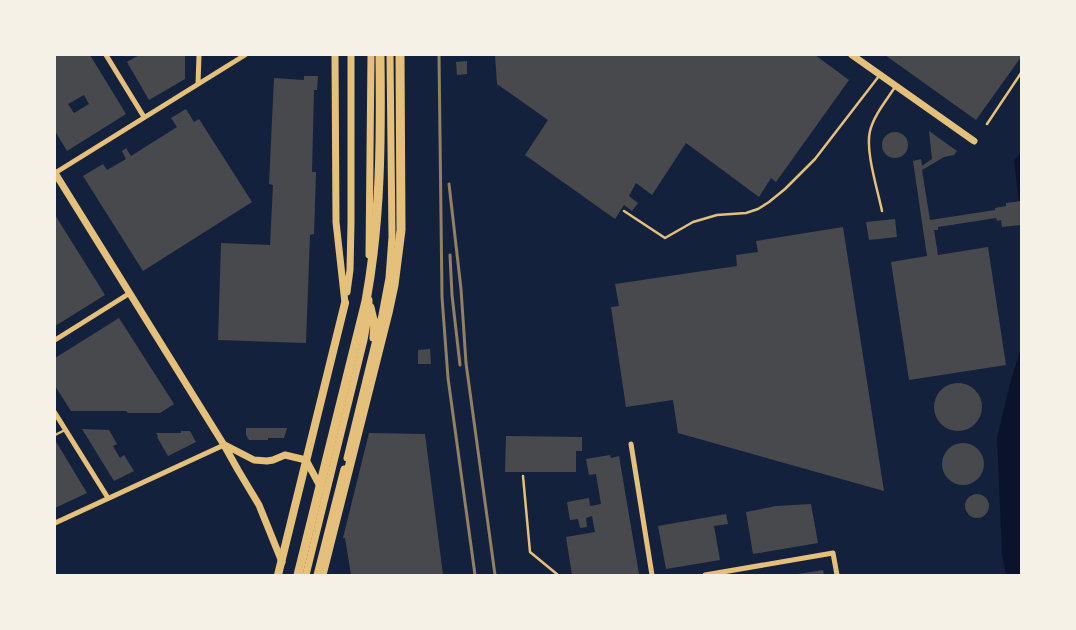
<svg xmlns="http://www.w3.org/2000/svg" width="1076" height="630" font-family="Overpass,sans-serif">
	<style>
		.water { fill: #0b132b }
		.building { fill: #48494c; fill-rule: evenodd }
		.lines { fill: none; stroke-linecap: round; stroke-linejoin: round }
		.service { stroke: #e5c07b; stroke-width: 2.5 }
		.minor { stroke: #e5c07b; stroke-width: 5 }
		.secondary { stroke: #e5c07b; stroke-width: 7 }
		.primary { stroke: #e5c07b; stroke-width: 8 }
		.motorway { stroke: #e5c07b; stroke-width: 9 }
		.rail { stroke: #918062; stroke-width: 3 }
	</style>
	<rect width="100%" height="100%" fill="#14213d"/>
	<path class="water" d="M1021,152V219L1014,161Z
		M1021,348V575H1006L1002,555L997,438L1010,383Z"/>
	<path class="building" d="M55,55H90L126,114L67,151L55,131ZM84,95L89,104L74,113L68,104Z
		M139,55H185V79L149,100L127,62Z
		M495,55H815L849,80L776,182L771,178L759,197L686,143L652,195L636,183L629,196L638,203L632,211L624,205L615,219L525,155L548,120L497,84Z
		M885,55H1021V57L976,120Z
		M467,61V74L457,75L456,62Z
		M304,76H318L317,90H314L312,172H316L314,234L310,235L306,343L218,340L221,243L270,245L273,185L269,184L274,78L304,80Z
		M186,109L194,122L199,119L252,202L143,271L83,176L103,164L107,170L126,159L122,151L126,148L131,156L177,127L171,118Z
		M929,131L957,151L954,155L944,157L922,170L930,220L995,210V208L1006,206V203L1021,201V225L1002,227L1001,220L997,221L996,218L938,227V230H934L938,255L988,247L1006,365L909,380L891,262L927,256L913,161L921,159L922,166L932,159Z
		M882 145a13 13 0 1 1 26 0a13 13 0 1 1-26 0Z
		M55,215L105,295L55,326V301H56L55,299Z
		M895,219L897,237L869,240L866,222Z
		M843,227L884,491L678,433L673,400L626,407L611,307L619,306L615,284L737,266L736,255L758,252L756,241Z
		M119,318L174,404L160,413H128L126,411H71L55,386V358Z
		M430,349L431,364H418V350Z
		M934 407a24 24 0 1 1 48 0a24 24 0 1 1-48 0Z
		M246,428H287L284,438H268V440H249L246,435Z
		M82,429L109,430L117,444L113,446L120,458L124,455L134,471L114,481Z
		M181,431H190L196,442L168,456L157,437L158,436L156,433H181Z
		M369,433L425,434L443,575H351L345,538H343Z
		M506,436L582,437V451H576V472H505Z
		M55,440L87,493L55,508Z
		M942 464a21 21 0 1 1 42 0a21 21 0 1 1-42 0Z
		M610,455L611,458L619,456L639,574L632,575H572L566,537L595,532L592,516L586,518L587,527L580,528L578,519L570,520L567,502L589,498L590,506L601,504L596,474L589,475L586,459Z
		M965 506a12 12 0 1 1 24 0a12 12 0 1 1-24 0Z
		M811,504L818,543L753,554L746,512L776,506Z
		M726,514L728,524L714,526L720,560L666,569L658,526Z
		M823,570L824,575H798V574Z"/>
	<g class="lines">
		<path class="service" d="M987,124L1021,73
			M624,211L665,238L693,222L717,215L746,213L758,209L769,202L785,189L815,159L879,76
			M882,211C878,191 865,151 870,131C874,115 886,101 895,87
			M55,435L65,430
			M523,476L530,552L558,575"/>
		<path class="minor" d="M106,55L144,117
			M198,84L199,55
			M55,173L245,55
			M55,340L130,293
			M55,413L108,498
			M631,444L652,575
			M55,523L224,445
			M705,575L833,553L837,575"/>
		<path class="secondary" d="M335,55L336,222L345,303
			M852,55L974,141
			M55,173L224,445L238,470L259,505L282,562
			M369,255L371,55
			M347,292L350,270L351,223V55
			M371,307L374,320L373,338
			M225,445L254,460L267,461L273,460L285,455L306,460L321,488
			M347,458L382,315L389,278L392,237L390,55
			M306,575L364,340L369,312V300
			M317,575L344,469"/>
		<path class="primary" d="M278,575L345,303"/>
		<path class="motorway" d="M298,575L366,301C381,219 381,138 380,55
			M322,575L388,313L394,285L401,230L400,55"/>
		<path class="rail" d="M439,55L442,297L448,378L475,575
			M449,184L461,289L466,363L495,575
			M450,255L452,295L460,365"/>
	</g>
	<rect width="1076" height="630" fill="none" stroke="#f6f1e7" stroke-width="112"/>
</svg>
